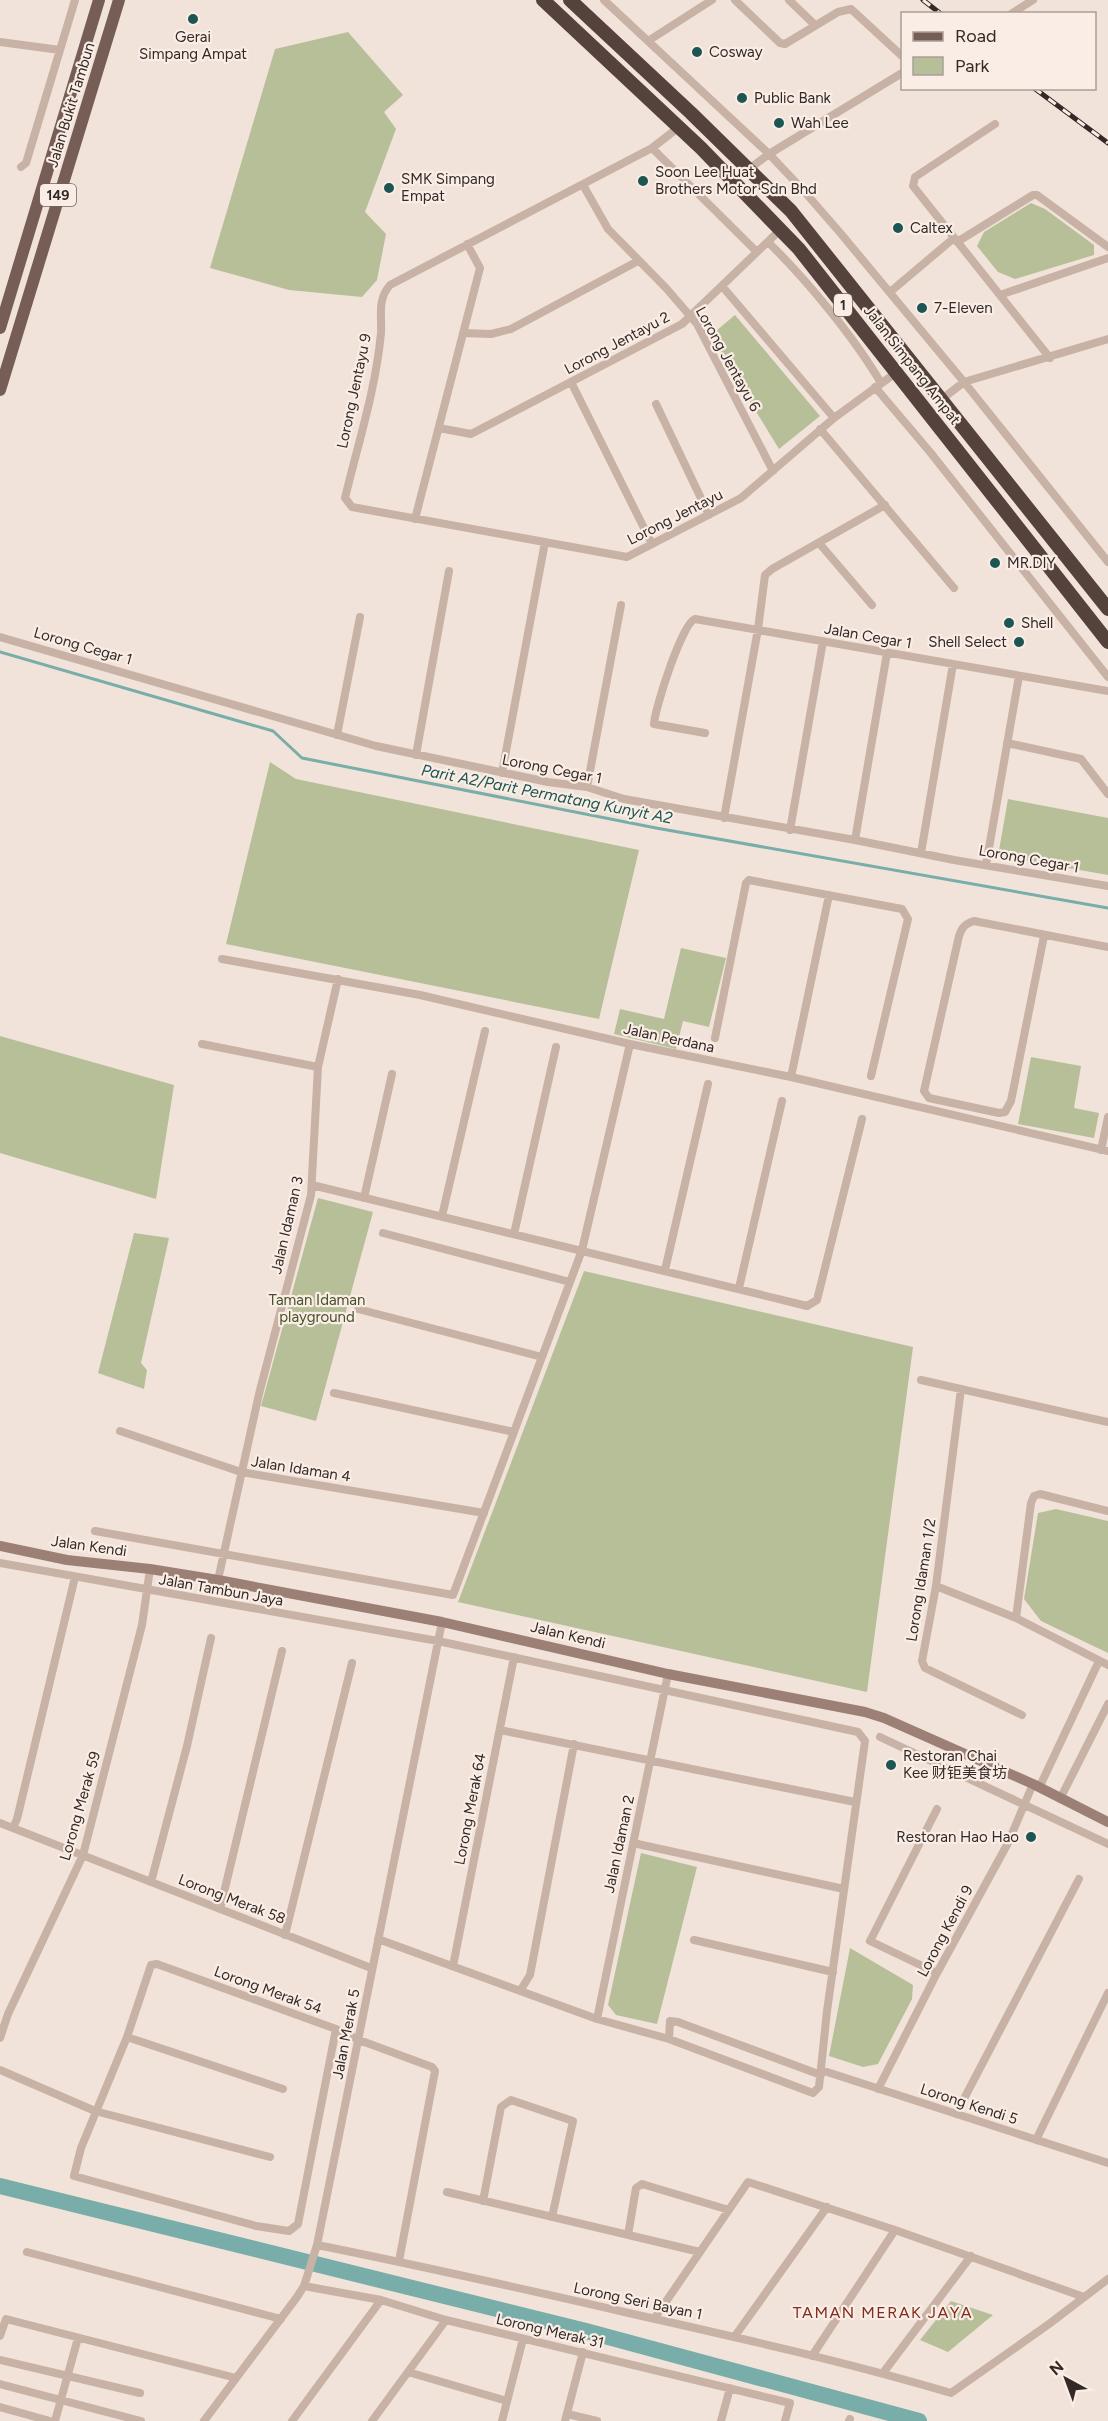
<svg xmlns="http://www.w3.org/2000/svg" width="1108" height="2421" font-family="Figtree,'Noto Sans SC',sans-serif">
	<style>
		.green { fill: #b7bf99 }
		.lines { fill: none; stroke-linecap: round; stroke-linejoin: round }
		.stream { stroke: #78ada9; stroke-width: 3 }
		.river { stroke: #78ada9; stroke-width: 16 }
		.street { stroke: #c8b1a5; stroke-width: 8 }
		.secondary { stroke: #9c8076; stroke-width: 10 }
		.primary { stroke: #765e57; stroke-width: 12 }
		.highway { stroke: #55423d; stroke-width: 14 }
		.rail-casing { stroke: #342926; stroke-width: 5 }
		.rail { stroke: #f9ede5; stroke-width: 3; stroke-dasharray: 9; stroke-linecap: butt }
		.poi-dot { fill: #1c5552; stroke: #f9ede5; stroke-width: 2 }
		.labels { text-anchor: middle; dominant-baseline: central; stroke-width: 4.5; stroke-linejoin: round; paint-order: stroke }
		.shield { fill: #f9ede5; stroke: #6f645f; stroke-width: 1.5 }
		.shield-label { font-size: 14px; font-weight: bold; fill: #342926 }
		.poi-label { font-size: 15px; fill: #342926; stroke: #f9ede5; text-anchor: start }
		.street-label { font-size: 15px; fill: #342926; stroke: #f9ede5 }
		.park-label { font-size: 15px; fill: #48522a; stroke: #f9ede5 }
		.water-label { font-size: 16px; font-style: italic; fill: #1c5552; stroke: #f9ede5 }
		.neighbourhood-label { font-size: 16px; letter-spacing: 1.5px; fill: #822c20; stroke: #f9ede5 }
	</style>
	<rect width="100%" height="100%" fill="#f1e3d9"/>
	<path class="green" d="M348,32L403,95L384,112L396,129L365,212L386,234L377,280L362,297L289,290L210,268L275,49Z
		M1031,203L1045,209L1094,245V255L1015,279L998,272L977,246L984,232Z
		M735,315L820,416L779,449L710,336Z
		M270,762L296,779L639,850L599,1019L226,944Z
		M1008,799L1108,818V875L998,856Z
		M681,948L726,958L709,1027L683,1021L676,1049L614,1034L620,1009L664,1019Z
		M0,1036L174,1085L156,1199L0,1153Z
		M1031,1057L1081,1066L1074,1108L1099,1113L1094,1138L1018,1124Z
		M318,1198L373,1212L316,1421L261,1406Z
		M134,1233L169,1238L141,1363L147,1370L144,1389L98,1373Z
		M584,1271L913,1347L867,1692L458,1602Z
		M1056,1509L1108,1521V1653L1041,1621L1024,1599L1038,1513Z
		M641,1853L697,1867L657,2024L616,2015L608,2005Z
		M850,1948L913,1985L912,1999L878,2064L863,2067L829,2056Z
		M951,2301L993,2315L948,2352L920,2340Z"/>
	<g class="lines">
		<path class="stream" d="M0,652L273,731L302,758L656,828L1108,908"/>
		<path class="river" d="M0,2186L586,2331L919,2421"/>
		<path class="street" d="M604,0L769,154L803,190L842,235L964,382L1108,562
			M735,0L780,43L785,44L838,12L851,9L902,56
			M789,0L815,25
			M1011,14L1033,0
			M648,41L712,0
			M0,42L60,50
			M995,124L915,177L913,186L1050,358
			M679,127L652,148L390,285C377,300 382,315 381,333C376,388 358,444 345,498L352,507L627,557L741,498L834,418L897,372
			M652,148L757,252
			M21,167L26,163L75,0
			M749,169L769,154L902,73
			M583,185L608,229L666,288L697,324L773,471
			M768,242C806,279 854,337 881,383
			M957,242L1033,195H1037L1108,247
			M722,286L834,418
			M890,292L954,238
			M1000,295L1108,258
			M463,333L491,334L511,329L638,261
			M571,382L652,544
			M875,387L930,452L1108,677
			M942,399L964,382L1108,339
			M656,404L709,515
			M439,428L471,434L682,324L781,229
			M820,429L954,588
			M415,519L480,268L467,244
			M819,543L872,605
			M0,637L376,746L548,782L587,787L624,799L855,840L954,860L1108,886
			M705,733L654,724C655,708 682,623 695,619L1108,691
			M337,735L360,617
			M1007,743L1081,759L1108,794
			M416,755L449,571
			M502,773L545,542
			M587,787L621,605
			M724,818L758,629L765,575L772,569L885,505
			M790,830L823,641
			M855,840L887,653
			M921,853L953,664
			M986,865L1019,676
			M1044,936L1011,1101L1005,1112L999,1113L929,1098L924,1091L959,936C962,927 965,924 974,921L1108,947
			M222,959L420,995L630,1044L791,1077L1108,1151
			M715,1038L746,883L749,880L902,909L908,919L871,1076
			M202,1044L318,1067
			M791,1077L829,895
			M1101,1150L1108,1117
			M312,1185L807,1306L817,1300L862,1119
			M364,1198L392,1074
			M442,1216L485,1031
			M383,1233L570,1282
			M514,1234L556,1047
			M665,1270L708,1084
			M739,1288L782,1101
			M358,1309L542,1357
			M921,1380L1108,1422
			M961,1389L936,1586L922,1661L925,1668L1022,1715
			M334,1393L514,1432
			M120,1431L241,1472L484,1513
			M95,1531L453,1595L582,1250L630,1044
			M0,1563L438,1641L858,1732L865,1741L827,2011L819,2087L813,2093L669,2039L597,2019L378,1939
			M218,1580L259,1394L311,1195L318,1067L338,979
			M936,1586L1016,1618L1108,1665
			M1016,1618L1031,1503L1034,1496L1040,1494L1108,1511
			M500,1730L855,1802
			M880,1737L1108,1844
			M1039,1788L1099,1661
			M1060,1799L1108,1704
			M937,1809L870,1941L937,1973
			M0,1823L371,1968
			M13,1828L17,1819L75,1577
			M633,1843L844,1889
			M151,1882L187,1746L211,1638
			M220,1909L282,1651
			M285,1935L352,1663
			M694,1940L833,1972
			M453,1966L514,1657
			M520,1991L530,1975L574,1744
			M597,2019L668,1674
			M336,2029L298,2224L289,2231L256,2226L74,2176L81,2148L127,2037L151,1965L157,1964L336,2029L359,2040L432,2067L435,2071L399,2261
			M127,2037L283,2089
			M0,2038L8,2014L83,1855L142,1625L150,1569
			M669,2039L670,2021L678,2022L821,2075
			M0,2070L95,2111L270,2157
			M821,2070L1108,2163
			M878,2089L937,1973L1008,1843L1033,1784
			M956,2114L1079,1879
			M1036,2140L1108,1993
			M447,2192L700,2252
			M483,2201L501,2107L511,2100L573,2121L552,2217
			M628,2235L636,2188L642,2184L729,2210
			M317,2245C423,2266 528,2290 633,2314C740,2338 846,2362 951,2393L1049,2324L1108,2279
			M27,2252L281,2319
			M304,2286L381,2300L446,2320L790,2403L785,2421
			M654,2319L748,2182L895,2230L1084,2297
			M0,2336L6,2319L236,2378
			M735,2336L827,2207
			M812,2356L895,2230
			M0,2360L140,2393
			M408,2372L507,2401
			M883,2373L971,2256
			M0,2384L141,2421
			M0,2407L50,2421
			M567,2414L597,2421
			M55,2421L78,2338
			M204,2421L297,2297L304,2286L317,2245L442,1622
			M292,2421L381,2300
			M372,2421L446,2320
			M502,2421L523,2339
			M565,2421L583,2352
			M721,2421L730,2388
			M849,2421L850,2419"/>
		<path class="secondary" d="M0,1546L67,1560L150,1569L218,1580L442,1622L668,1674L865,1712L884,1718L1033,1784L1108,1822"/>
		<path class="primary" d="M0,328L99,0
			M0,390L119,0"/>
		<path class="highway" d="M543,0L701,148L799,249L1108,642
			M570,0L691,113L791,211L1108,609"/>
		<defs>
			<path id="rail" d="M923,0L941,14
				M1034,88L1108,143"/>
		</defs>
		<use href="#rail" class="rail-casing"/>
		<use href="#rail" class="rail"/>
	</g>
	<g class="poi-dot">
		<circle cx="193" cy="19" r="6"/>
		<circle cx="697" cy="52" r="6"/>
		<circle cx="742" cy="98" r="6"/>
		<circle cx="779" cy="123" r="6"/>
		<circle cx="643" cy="181" r="6"/>
		<circle cx="389" cy="188" r="6"/>
		<circle cx="898" cy="228" r="6"/>
		<circle cx="922" cy="308" r="6"/>
		<circle cx="995" cy="563" r="6"/>
		<circle cx="1009" cy="623" r="6"/>
		<circle cx="1019" cy="642" r="6"/>
		<circle cx="891" cy="1765" r="6"/>
		<circle cx="1031" cy="1837" r="6"/>
	</g>
	<g class="labels">
		<g class="shield">
			<rect x="40" y="184" width="36" height="22" rx="4.5"/>
			<rect x="834" y="294" width="18" height="22" rx="4.5"/>
		</g>
		<g class="shield-label">
			<text x="58" y="195">149</text>
			<text x="843" y="305">1</text>
		</g>
		<g class="poi-label">
			<text x="193" y="37" text-anchor="middle">Gerai<tspan x="193" dy="17">Simpang Ampat</tspan></text>
			<text x="709" y="52">Cosway</text>
			<text x="754" y="98">Public Bank</text>
			<text x="791" y="123">Wah Lee</text>
			<text x="655" y="172">Soon Lee Huat<tspan x="655" dy="17">Brothers Motor Sdn Bhd</tspan></text>
			<text x="401" y="179">SMK Simpang<tspan x="401" dy="17">Empat</tspan></text>
			<text x="910" y="228">Caltex</text>
			<text x="934" y="308">7-Eleven</text>
			<text x="1007" y="563">MR.DIY</text>
			<text x="1021" y="623">Shell</text>
			<text x="1007" y="642" text-anchor="end">Shell Select</text>
			<text x="903" y="1756">Restoran Chai<tspan x="903" dy="17">Kee 财钜美食坊</tspan></text>
			<text x="1019" y="1837" text-anchor="end">Restoran Hao Hao</text>
		</g>
		<g class="street-label">
			<text transform="translate(71 105) rotate(-73)">Jalan Bukit Tambun</text>
			<text transform="translate(617 343) rotate(-28)">Lorong Jentayu 2</text>
			<text transform="translate(728 359) rotate(61)">Lorong Jentayu 6</text>
			<text transform="translate(912 365) rotate(52)">Jalan Simpang Ampat</text>
			<text transform="translate(354 391) rotate(-78)">Lorong Jentayu 9</text>
			<text transform="translate(675 517) rotate(-27)">Lorong Jentayu</text>
			<text transform="translate(868 636) rotate(10)">Jalan Cegar 1</text>
			<text transform="translate(83 646) rotate(16)">Lorong Cegar 1</text>
			<text transform="translate(552 769) rotate(11)">Lorong Cegar 1</text>
			<text transform="translate(1029 859) rotate(10)">Lorong Cegar 1</text>
			<text transform="translate(669 1038) rotate(12)">Jalan Perdana</text>
			<text transform="translate(287 1225) rotate(-77)">Jalan Idaman 3</text>
			<text transform="translate(301 1469) rotate(9)">Jalan Idaman 4</text>
			<text transform="translate(89 1546) rotate(8)">Jalan Kendi</text>
			<text transform="translate(921 1580) rotate(-81)">Lorong Idaman 1/2</text>
			<text transform="translate(221 1590) rotate(10)">Jalan Tambun Jaya</text>
			<text transform="translate(568 1635) rotate(13)">Jalan Kendi</text>
			<text transform="translate(80 1806) rotate(-74)">Lorong Merak 59</text>
			<text transform="translate(470 1809) rotate(-79)">Lorong Merak 64</text>
			<text transform="translate(619 1844) rotate(-78)">Jalan Idaman 2</text>
			<text transform="translate(232 1899) rotate(21)">Lorong Merak 58</text>
			<text transform="translate(945 1931) rotate(-62)">Lorong Kendi 9</text>
			<text transform="translate(268 1990) rotate(20)">Lorong Merak 54</text>
			<text transform="translate(346 2034) rotate(-79)">Jalan Merak 5</text>
			<text transform="translate(969 2104) rotate(18)">Lorong Kendi 5</text>
			<text transform="translate(638 2301) rotate(12)">Lorong Seri Bayan 1</text>
			<text transform="translate(550 2331) rotate(13)">Lorong Merak 31</text>
		</g>
		<g class="park-label">
			<text x="317" y="1300">Taman Idaman<tspan x="317" dy="17">playground</tspan></text>
		</g>
		<g class="water-label">
			<text transform="translate(547 794) rotate(11)">Parit A2/Parit Permatang Kunyit A2</text>
		</g>
		<g class="neighbourhood-label">
			<text x="883" y="2312">TAMAN MERAK JAYA</text>
		</g>
	</g>
	<rect x="901" y="12" width="195" height="78" fill="#f9ede5" stroke="#aa9f99" stroke-width="1.5"/>
	<rect x="913" y="32" width="30" height="9" fill="#765e57" stroke="#aa9f99" stroke-width="1.5"/>
	<text x="955" y="42" font-size="18" fill="#342926">Road</text>
	<rect x="913" y="57" width="30" height="18" fill="#b7bf99" stroke="#aa9f99" stroke-width="1.5"/>
	<text x="955" y="72" font-size="18" fill="#342926">Park</text>
	<g transform="translate(1066 2379) rotate(319)" stroke="#f9ede5" stroke-width="4.5" paint-order="stroke">
	<path d="M0-4.5L10 22L0 15L-10 22Z" fill="#342926"/>
	<text y="-9" font-size="16" font-weight="bold" text-anchor="middle" fill="#342926">N</text>
	</g>
</svg>
